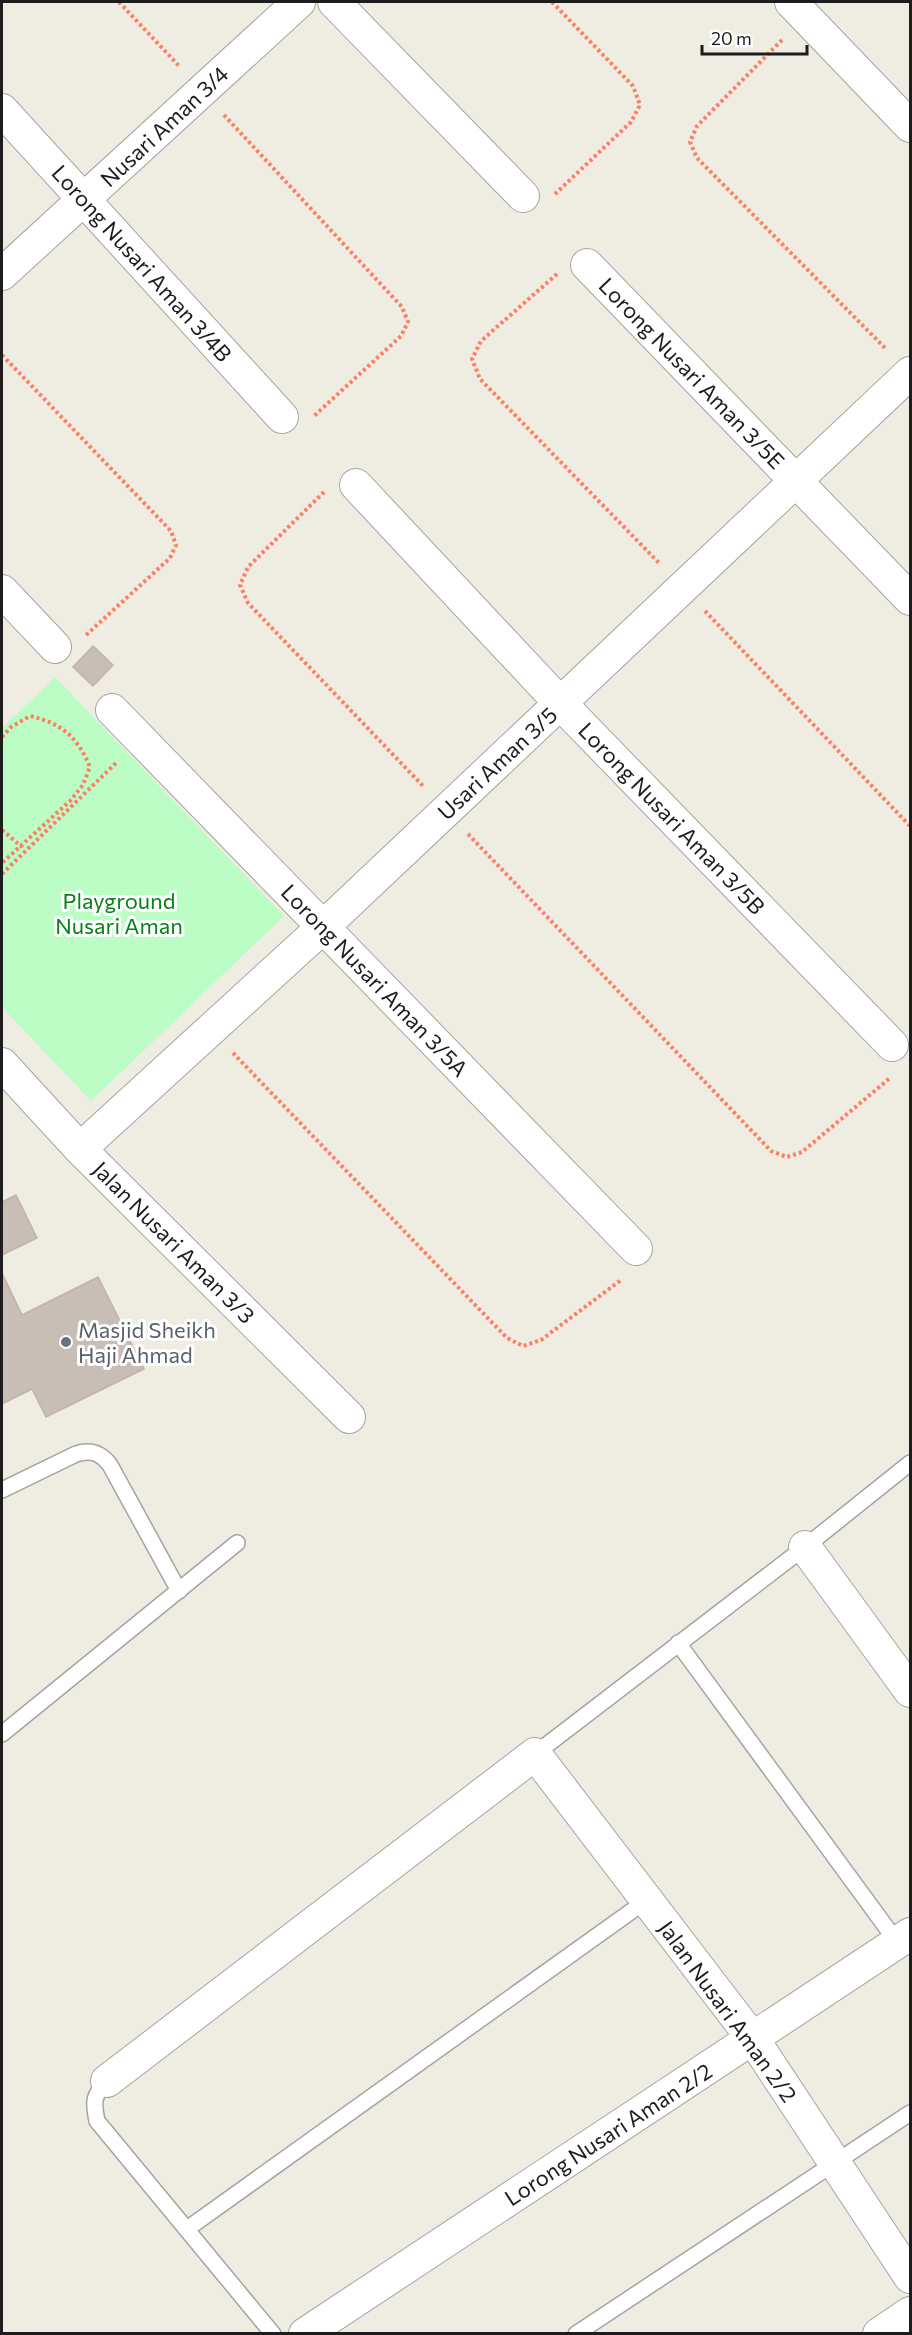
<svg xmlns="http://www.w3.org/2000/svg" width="912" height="2335" font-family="Commissioner,sans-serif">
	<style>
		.park { fill: #bbfdc5 }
		.building { fill: #c7beb5; stroke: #c2b3a4; stroke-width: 1.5 }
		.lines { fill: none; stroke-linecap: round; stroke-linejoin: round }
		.lane-casing { stroke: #a4a4a4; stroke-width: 18 }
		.street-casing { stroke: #a4a4a4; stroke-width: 34 }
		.path { stroke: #ff7d64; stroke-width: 4; stroke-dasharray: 3 3; stroke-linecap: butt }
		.lane { stroke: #fff; stroke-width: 15 }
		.street { stroke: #fff; stroke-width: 32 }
		.worship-dot { fill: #6b7280; stroke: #fff; stroke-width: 2 }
		.labels { text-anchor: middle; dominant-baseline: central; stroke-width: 6; stroke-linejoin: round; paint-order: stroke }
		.street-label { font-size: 22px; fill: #1d1d1d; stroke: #fff }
		.park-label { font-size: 22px; fill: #048316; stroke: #fff }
		.worship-label { font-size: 22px; fill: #5b616d; stroke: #fff; text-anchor: start }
	</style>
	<rect width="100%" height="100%" fill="#efece2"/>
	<path class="park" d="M55,677L284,916L91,1101L2,1007V728Z"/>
	<path class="building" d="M93,646L113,665L93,686L73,667Z
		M16,1195L37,1238L2,1255V1202Z
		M2,1273L22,1315L98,1277L144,1369L46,1417L32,1389L2,1404Z"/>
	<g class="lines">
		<defs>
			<path id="lane" d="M2,1490L76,1454C91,1449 101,1453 110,1465L179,1591
				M678,1643L897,1942
				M2,1734L237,1543
				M535,1754L805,1547L910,1463
				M107,2081C93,2096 93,2101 97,2121L273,2334
				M187,2229L647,1900
				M576,2334L910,2113"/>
			<path id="street" d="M334,2L523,196
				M791,2L910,126
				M2,110L282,417
				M587,265L910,599
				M2,274L299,2
				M356,485L560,703L892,1045
				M2,591L55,647
				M112,710L636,1249
				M2,1064L80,1149L349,1417
				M80,1149L323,927L910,373
				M805,1547L910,1691
				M107,2081L535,1754L753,2039L910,2277
				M305,2334L910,1934
				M879,2334L910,2313"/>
		</defs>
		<use href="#lane" class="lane-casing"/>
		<use href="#street" class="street-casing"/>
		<path class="path" d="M119,2L180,67
			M552,2L633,86L640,105L631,122L555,194
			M782,40L697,126L690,142L697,158L886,349
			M224,115L402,307L408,322L401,336L314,416
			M557,274L481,341L472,359L480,379L660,564
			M2,355L171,531L176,545L170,558L85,636
			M324,492L248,567L240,585L248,603L424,787
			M705,611L910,826
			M2,737L11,727L30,716C62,723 78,738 90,767L83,785L70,801L2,863
			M2,830L22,847
			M468,834L771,1151L787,1157L802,1152L890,1078
			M2,874L116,763
			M233,1053L507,1338L523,1346L541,1340L621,1280"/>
		<use href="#lane" class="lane"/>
		<use href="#street" class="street"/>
	</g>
	<circle class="worship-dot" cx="66" cy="1342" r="6"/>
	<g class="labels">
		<g class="street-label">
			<text transform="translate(164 126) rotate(-43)">Nusari Aman 3/4</text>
			<text transform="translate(142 263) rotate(48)">Lorong Nusari Aman 3/4B</text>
			<text transform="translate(692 373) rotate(46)">Lorong Nusari Aman 3/5E</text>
			<text transform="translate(497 763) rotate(-43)">Usari Aman 3/5</text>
			<text transform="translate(672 818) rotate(46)">Lorong Nusari Aman 3/5B</text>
			<text transform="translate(375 980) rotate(46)">Lorong Nusari Aman 3/5A</text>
			<text transform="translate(174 1242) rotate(45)">Jalan Nusari Aman 3/3</text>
			<text transform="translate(728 2011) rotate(54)">Jalan Nusari Aman 2/2</text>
			<text transform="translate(608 2134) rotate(-33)">Lorong Nusari Aman 2/2</text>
		</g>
		<g class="park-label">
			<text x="119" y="900">Playground<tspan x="119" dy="25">Nusari Aman</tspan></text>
		</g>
		<g class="worship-label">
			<text x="78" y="1329">Masjid Sheikh<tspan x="78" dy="25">Haji Ahmad</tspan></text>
		</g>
	</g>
	<rect width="912" height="2335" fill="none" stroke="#1d1d1d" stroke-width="6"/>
	<path d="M702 45v9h105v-9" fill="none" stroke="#1d1d1d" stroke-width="3"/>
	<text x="711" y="45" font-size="18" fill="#1d1d1d" stroke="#ffffff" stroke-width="4.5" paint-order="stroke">20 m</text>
</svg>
